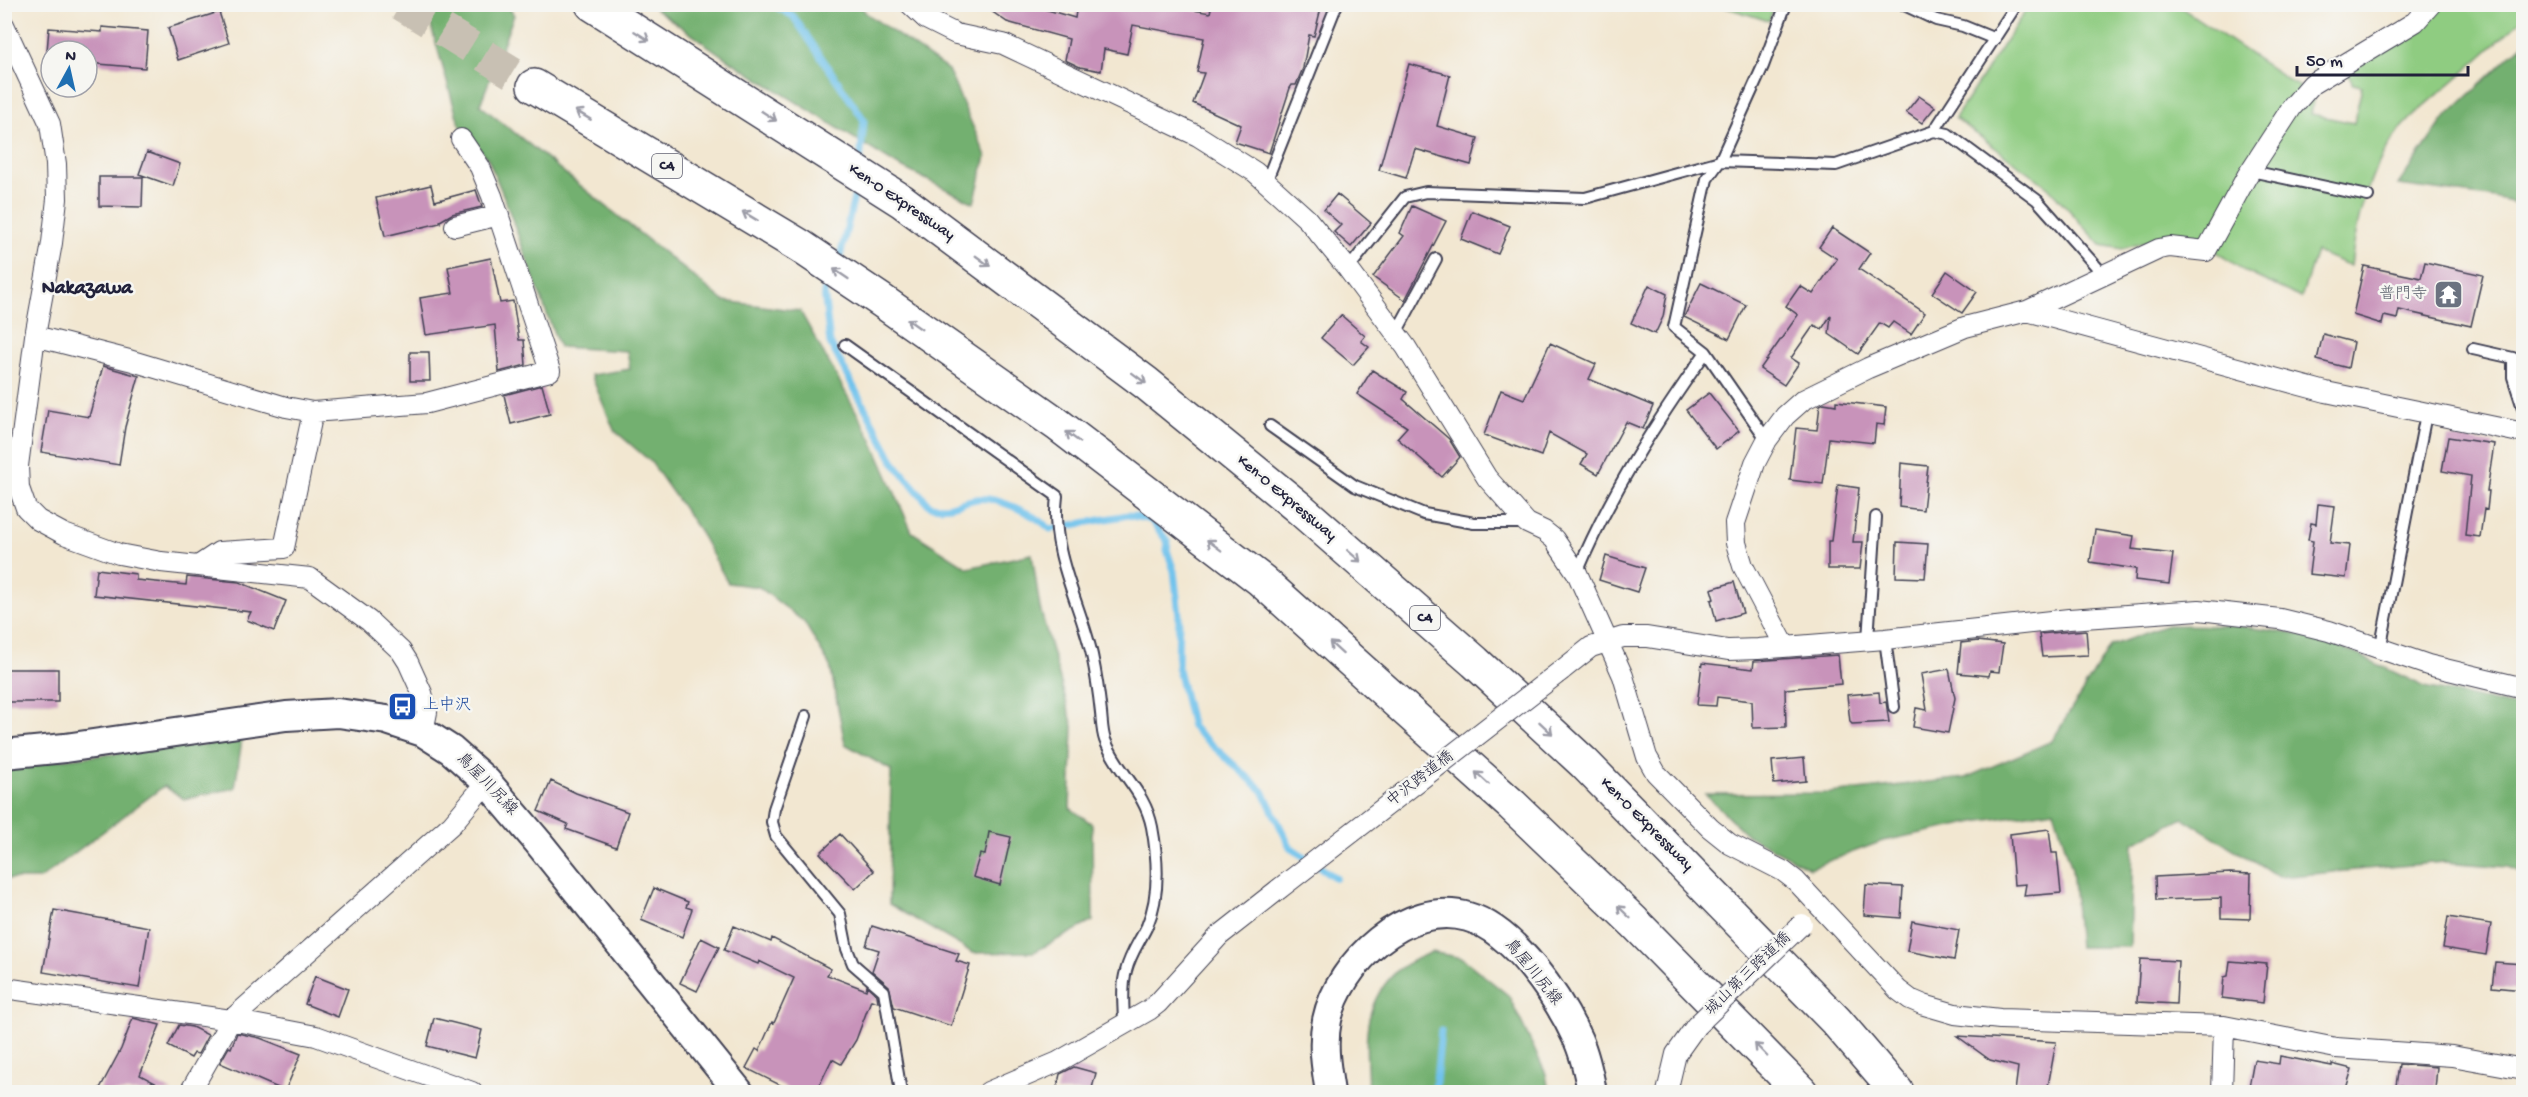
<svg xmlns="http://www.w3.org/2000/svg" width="2528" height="1097" font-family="'Gochi Hand','Klee One',sans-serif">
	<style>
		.green { fill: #8fcc81; stroke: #58775e; stroke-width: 1.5 }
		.forest { fill: #73b06f; stroke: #4a6955; stroke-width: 1.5 }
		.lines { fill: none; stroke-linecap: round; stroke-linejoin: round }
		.stream { stroke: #70c2ec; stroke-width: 7 }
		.building { fill: #c893ba }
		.motorway-tunnel { stroke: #c8c0b3; stroke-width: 33; stroke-dasharray: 33 16; stroke-linecap: butt }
		.service-casing { stroke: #414052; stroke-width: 14 }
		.minor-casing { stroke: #414052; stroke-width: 22 }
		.secondary-casing { stroke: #414052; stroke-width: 32 }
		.motorway-casing { stroke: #414052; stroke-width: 36 }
		.service { stroke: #fff; stroke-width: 10 }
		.minor { stroke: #fff; stroke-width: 20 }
		.secondary { stroke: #fff; stroke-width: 28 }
		.motorway { stroke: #fff; stroke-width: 33 }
		.minor-bridge-casing { stroke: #414052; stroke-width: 22; stroke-linecap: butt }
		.minor-bridge { stroke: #fff; stroke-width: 20 }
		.oneway { stroke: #9c9ca7 }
		.labels { text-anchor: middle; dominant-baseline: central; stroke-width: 5; stroke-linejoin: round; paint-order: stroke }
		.shield { fill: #f6f6f2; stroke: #626272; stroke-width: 1.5 }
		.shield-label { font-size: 15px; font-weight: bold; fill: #22223b }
		.street-label { font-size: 16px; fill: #22223b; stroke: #f6f6f2 }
		.worship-label { font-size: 16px; fill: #5b616d; stroke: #f6f6f2; text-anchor: end }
		.transit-label { font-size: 16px; fill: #164399; stroke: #f6f6f2; text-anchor: start }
		.quarter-label { font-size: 20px; font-weight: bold; fill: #22223b; stroke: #f6f6f2 }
	</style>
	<rect width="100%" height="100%" fill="#f6f6f2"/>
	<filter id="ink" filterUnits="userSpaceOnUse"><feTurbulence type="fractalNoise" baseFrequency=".0167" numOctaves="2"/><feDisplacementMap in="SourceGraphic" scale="12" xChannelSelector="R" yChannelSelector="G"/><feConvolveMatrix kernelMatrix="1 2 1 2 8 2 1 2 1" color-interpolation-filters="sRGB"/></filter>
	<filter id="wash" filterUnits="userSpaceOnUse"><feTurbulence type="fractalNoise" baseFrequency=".008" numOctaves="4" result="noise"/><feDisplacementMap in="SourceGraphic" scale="24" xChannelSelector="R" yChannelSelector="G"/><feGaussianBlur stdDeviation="1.35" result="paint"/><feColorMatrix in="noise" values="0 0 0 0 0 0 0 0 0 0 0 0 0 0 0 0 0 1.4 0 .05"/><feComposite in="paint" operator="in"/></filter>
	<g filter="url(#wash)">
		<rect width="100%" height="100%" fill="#f2e7d1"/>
		<path class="green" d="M1718,5H1775L1769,21Z
			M2029,5H2177L2314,97L2311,114L2354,123L2362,86L2353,84L2347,73L2440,5H2523V18C2501,39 2478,60 2455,80C2431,101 2404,120 2387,148C2365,185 2356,224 2351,266L2316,252L2301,298L2246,272L2204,243L2174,234L2122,249L2101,245L2048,187L1955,118Z"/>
		<path class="forest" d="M425,5H507L514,15L480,105L724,301L800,311L871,438L912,532L968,568L1032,554L1040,608L1073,726L1070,808L1092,824L1093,921L1034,952L973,953L889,904L891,770L845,744L830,666L804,622L759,587L728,583L698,529L651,462L614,430L591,375L630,369L627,351L559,347L504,197L488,159L459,124Z
			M650,5H860L866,13L948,70L986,156L974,203L897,165L727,59Z
			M2523,44V205L2489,197L2398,185L2444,119Z
			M2167,625L2239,626L2323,638L2425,687L2523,708V873L2508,867L2444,862L2279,877L2183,818L2133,843L2130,947H2079L2072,869L2054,810L1975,822L1883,841L1810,868L1748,836L1705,794L1830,793L1965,778L2052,741L2110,646Z
			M242,739L235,788L184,799L164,786L40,879H5L4,765L203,745Z
			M1431,952L1462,958L1509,996L1546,1074L1549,1092H1368C1367,1044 1358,1007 1398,970C1407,962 1421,957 1431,952Z"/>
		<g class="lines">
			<path class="stream" d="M772,4L793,16L864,120L860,162
				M839,261L857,185
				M831,277L824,292L830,343L895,464L930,506C953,509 956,503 976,499C995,495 1038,516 1050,529L1128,515L1151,520L1168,542L1167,550L1174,571L1179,615L1178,669L1192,727L1263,791L1290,847L1336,878
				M1435,1092L1441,1031"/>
		</g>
		<g id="blocks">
			<path class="building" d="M981,4H1027L1075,18L1077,4H1160L1210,13L1212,4H1322L1314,36L1309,35L1303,68L1296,85H1292L1290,88L1269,153L1235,142L1241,125L1193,103L1204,73L1197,72L1204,38L1133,25L1127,54L1104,49L1101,71L1080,67L1065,60L1069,39L1007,22Z
				M219,12L229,43L178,60L168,28Z
				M102,27L148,31L145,68L87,63V51H47L49,28L102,32Z
				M1409,64L1450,75L1437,126L1478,138L1471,165L1415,149L1406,178L1379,170Z
				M1919,96L1935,107L1922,123L1906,112Z
				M147,152L180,164L173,186L139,174Z
				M99,177H143L142,207L99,206Z
				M431,185L435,201L476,190L482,207L452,214L440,221V223L385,236L376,198Z
				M1337,194L1371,223L1351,247L1334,232L1341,225L1324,210Z
				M1412,206L1446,221L1405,300L1373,277L1404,236L1400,233Z
				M1472,211L1510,226L1498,254L1461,239Z
				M1832,228L1870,253L1859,269L1925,313L1911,334L1893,322L1888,328L1880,323L1858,354L1829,334L1831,315L1822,329L1814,325L1791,358L1799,363L1784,385L1760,369L1798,315L1786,306L1800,286L1813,294L1837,259L1819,247Z
				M491,258L500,303L513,301L519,340H524L526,365L499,372L495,325L426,335L420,298L453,293L448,267Z
				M2425,262L2483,275L2471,326L2399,310L2397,319L2384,316L2382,324L2353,315L2364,266L2421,278Z
				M1947,271L1977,292L1962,313L1932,293Z
				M1701,283L1746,305L1729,339L1684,317Z
				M1649,285L1667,294L1663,317L1655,334L1631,323Z
				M1341,315L1365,336L1361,341L1369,347L1353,365L1321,338Z
				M2323,334L2353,342L2348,368L2317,360Z
				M1550,343L1596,364L1589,379L1653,406L1643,429L1626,422L1598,474L1581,464L1587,454L1549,433L1541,456L1484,435L1501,390L1524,399Z
				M410,352H429L430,381H410Z
				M103,366L139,376L125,427L119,465L41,452L48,410L89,417Z
				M1372,370L1407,392L1403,399L1449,439L1460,457L1442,477L1397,438L1407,427L1357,394Z
				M542,385L550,414L511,424L504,395Z
				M1709,393L1739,431L1716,449L1686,410Z
				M1836,401L1886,407L1884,425L1876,424L1874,443L1829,438L1823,484L1790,480L1796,428L1817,430L1820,405L1824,403L1836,405Z
				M2448,437L2494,444L2487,491H2489L2487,510L2484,509L2480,537L2465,535L2471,476L2442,471Z
				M1901,463L1928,466L1923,510L1899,507Z
				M1838,485L1859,488L1853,542H1863L1860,569H1828V541H1831Z
				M2318,504L2335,506L2330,543L2350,545L2346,578L2309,574L2313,541L2308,540L2311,523L2316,524Z
				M2095,530L2134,536L2132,549L2173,554L2169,584L2135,580L2136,569L2090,562Z
				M1897,542L1928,544L1925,578L1896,577Z
				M1606,556L1645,568L1637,592L1599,580Z
				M97,569L136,574V580L186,585L187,577L239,582L286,601L274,631L247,620L251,612L94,595Z
				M1734,582L1743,613L1716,621L1711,600L1714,599L1711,589Z
				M2086,630L2088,655L2042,657L2039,634Z
				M1978,641L2003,644L1999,672L1990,671L1989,676L1958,673L1961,643Z
				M1838,655L1841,684L1785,689L1786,727L1753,728L1752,701L1717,697L1716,706L1697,705L1702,663L1753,669L1754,661Z
				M4,669H58V702H4Z
				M1949,669L1955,698L1948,733L1913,727L1916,708L1927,710L1921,674Z
				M1879,692L1880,703L1886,702L1889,722L1852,724L1850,722L1847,695Z
				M1804,758L1806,781L1774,784L1772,761Z
				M551,781L576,793L628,812L616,847L566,829L568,824L538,811Z
				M2049,829L2052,853H2057L2061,893L2024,896L2026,884L2014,885L2010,834Z
				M989,832L1011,837L1000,885L973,877L980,854L985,855Z
				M840,834L874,871L855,889L820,853Z
				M2230,873L2251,874L2250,919L2221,918V898L2156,900L2155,877Z
				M1866,885L1903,887L1901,918L1864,915Z
				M654,888L688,902L686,907L692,909L682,937L641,920Z
				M54,910L149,927L139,988L43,972Z
				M2448,917L2491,924L2486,955L2443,948Z
				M1912,921L1959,930L1954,960L1907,951Z
				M734,926L771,942L772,938L831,969L827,975L866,990L867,986L877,995L878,1002L871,1000L856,1040L841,1064L832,1059L816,1092H794L746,1068L756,1049L759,1051L772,1022L774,1023L794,978L759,961L758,964L724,950Z
				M872,926L959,954L956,961L970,965L951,1026L894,1007L889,986L872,971L879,950L866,946Z
				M701,938L719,947L697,991L680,983Z
				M2140,959L2178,961L2176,1004L2137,1002Z
				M2230,961L2267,964L2263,1003L2222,998L2224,977L2228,976Z
				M2495,962L2523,964V990L2492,987Z
				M315,976L348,989L338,1017L305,1004Z
				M133,1018L160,1025L140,1075L172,1092H98L121,1049Z
				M434,1018L482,1030L475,1058L427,1046Z
				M179,1025L192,1027L208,1035L198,1054L194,1053L191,1058L168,1046Z
				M237,1033L260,1038L301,1054L285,1091L220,1063L229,1047L231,1048Z
				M1957,1036L2056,1042L2047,1092H2015L2018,1067L1990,1060Z
				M2280,1056L2332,1066V1064L2352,1069L2345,1092H2278L2249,1087L2254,1060L2279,1064Z
				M2399,1064L2437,1067L2435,1090L2396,1086Z
				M1074,1067L1096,1073L1091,1092H1056L1060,1074Z"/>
		</g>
	</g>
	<g filter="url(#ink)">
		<use href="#blocks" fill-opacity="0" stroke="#414052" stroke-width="1.5"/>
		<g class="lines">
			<path class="motorway-tunnel" d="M401,4L534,86"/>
			<defs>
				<path id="service" d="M1902,4L1936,20L1963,26L1995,39
					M1934,131L2013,10
					M2251,171L2368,196
					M1266,182L1337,4
					M1348,269L1405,197L1426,192L1585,198L1720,161L1836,165L1934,131L1948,134L2037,200L2103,274
					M1396,333L1436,259
					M845,345L1057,496C1050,553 1080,602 1092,655C1096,674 1099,694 1101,713C1102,722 1102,732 1105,740C1117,772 1145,791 1152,827C1158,859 1160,896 1147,926C1140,941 1130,954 1126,971C1121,987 1124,1008 1124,1025
					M2473,349L2513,358V377L2524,411
					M1270,426L1355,486L1424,514L1474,523H1527
					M1767,440L1706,352L1674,327L1707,179L1720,161L1763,66L1786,4
					M1577,573C1610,494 1656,422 1706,352
					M1885,639L1894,707
					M1868,640L1876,517
					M2380,650L2426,414
					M806,716L774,809L772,822L776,836L840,914L847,949L853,964L884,991L901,1092"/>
				<path id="minor" d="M910,4L926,19L956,34L1003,44L1198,136L1255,172L1307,219L1348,269L1406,347L1487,478L1527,523L1544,531L1554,539L1577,573L1623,676L1647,757L1656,773L1710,828L1730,844L1783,871L1796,881L1898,990L1910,999L1924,1005L1955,1014L2000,1019L2224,1026L2336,1048L2452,1056L2524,1069
					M4,25L50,124L56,164L57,199L52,243L35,336L18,466L19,488L26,508L38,520L64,534L119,554L161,562L310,578L369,621L401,651L408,662L422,693L427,712L423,732
					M455,226L499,215
					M2027,311L2326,392L2524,433
					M35,336L129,360L286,407L313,412L427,403L550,371L492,196L480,167L461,139
					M198,566L219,552L284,548L313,412
					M1785,646L1743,566L1736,543L1735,523L1755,463L1767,440L1785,416L1803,400L1868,368L1965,327L2027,311L2159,249L2170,247L2206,251L2247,176L2292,107L2312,84L2415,22L2431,4
					M1562,670L1591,647L1623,637H1647L1728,650L1758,649L1885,639L2069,619L2199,610L2280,619L2329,631L2428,665L2524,688
					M4,988L231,1020L316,1036L472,1092
					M190,1092L231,1020L452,824L487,782
					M988,1092L1058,1062L1149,1010L1158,1003L1219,936L1279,889
					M1667,1092L1676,1054L1696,1026
					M2222,1092L2224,1026"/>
				<path id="secondary" d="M4,754L65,748L286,716L338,713L387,720L423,732L451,750L487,782L538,842L739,1092
					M1330,1092C1326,1068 1322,1044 1327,1020C1339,963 1407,899 1468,917C1514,930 1559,998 1578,1040C1585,1056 1589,1075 1592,1092"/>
				<path id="motorway" d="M592,4L902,201L1146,383L1298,507L1475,662L1584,763L1836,1021L1897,1092
					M534,86L800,246L882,301L1057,424L1261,580L1512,805L1634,922L1801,1092"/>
			</defs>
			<use href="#service" class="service-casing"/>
			<use href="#minor" class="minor-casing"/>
			<use href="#secondary" class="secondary-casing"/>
			<use href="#motorway" class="motorway-casing"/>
			<use href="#service" class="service"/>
			<use href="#minor" class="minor"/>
			<use href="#secondary" class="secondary"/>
			<use href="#motorway" class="motorway"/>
			<defs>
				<path id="minor-bridge" d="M1279,889L1562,670
					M1696,1026L1802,924"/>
			</defs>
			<use href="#minor-bridge" class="minor-bridge-casing"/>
			<use href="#minor-bridge" class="minor-bridge"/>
		</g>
		<defs><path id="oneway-shaft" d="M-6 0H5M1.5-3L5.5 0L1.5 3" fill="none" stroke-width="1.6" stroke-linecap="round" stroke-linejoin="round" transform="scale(1.5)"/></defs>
		<g class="oneway">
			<use href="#oneway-shaft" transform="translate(642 36) rotate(32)"/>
			<use href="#oneway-shaft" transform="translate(583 115) rotate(-149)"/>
			<use href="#oneway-shaft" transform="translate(769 116) rotate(33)"/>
			<use href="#oneway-shaft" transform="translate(750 216) rotate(-149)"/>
			<use href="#oneway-shaft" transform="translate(983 261) rotate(36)"/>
			<use href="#oneway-shaft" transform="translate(841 274) rotate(-146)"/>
			<use href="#oneway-shaft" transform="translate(914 324) rotate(-145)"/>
			<use href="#oneway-shaft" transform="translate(1139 378) rotate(37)"/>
			<use href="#oneway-shaft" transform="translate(1073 437) rotate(-143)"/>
			<use href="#oneway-shaft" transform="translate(1214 545) rotate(-143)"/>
			<use href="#oneway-shaft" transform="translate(1354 556) rotate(41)"/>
			<use href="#oneway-shaft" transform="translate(1336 648) rotate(-138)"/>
			<use href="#oneway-shaft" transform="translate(1546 728) rotate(43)"/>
			<use href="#oneway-shaft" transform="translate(1482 778) rotate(-138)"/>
			<use href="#oneway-shaft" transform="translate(1624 912) rotate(-136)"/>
			<use href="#oneway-shaft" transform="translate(1761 1050) rotate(-134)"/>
		</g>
	</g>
	<defs>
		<symbol id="temple-square" viewBox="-11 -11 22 22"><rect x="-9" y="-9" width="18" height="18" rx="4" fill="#6b7280" stroke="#f6f6f2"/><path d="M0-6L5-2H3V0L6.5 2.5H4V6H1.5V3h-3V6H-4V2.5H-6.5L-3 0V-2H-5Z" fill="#fff"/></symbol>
		<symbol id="bus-square" viewBox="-11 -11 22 22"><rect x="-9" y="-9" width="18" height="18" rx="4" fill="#1a4fb4" stroke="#f6f6f2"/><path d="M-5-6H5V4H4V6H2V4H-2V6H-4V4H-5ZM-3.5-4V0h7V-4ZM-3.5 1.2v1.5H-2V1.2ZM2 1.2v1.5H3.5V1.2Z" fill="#fff"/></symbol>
	</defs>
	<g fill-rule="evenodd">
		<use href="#temple-square" x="2432" y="278" width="33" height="33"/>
		<use href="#bus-square" x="386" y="690" width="33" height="33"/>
	</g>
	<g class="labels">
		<g class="shield">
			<rect x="652" y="154" width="30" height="24" rx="4.5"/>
			<rect x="1410" y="606" width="30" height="24" rx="4.5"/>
		</g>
		<g class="shield-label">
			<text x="667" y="166">C4</text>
			<text x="1425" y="618">C4</text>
		</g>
		<g class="street-label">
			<text transform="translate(901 203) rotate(34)">Ken-O Expressway</text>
			<text transform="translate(1286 499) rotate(40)">Ken-O Expressway</text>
			<text transform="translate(1421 780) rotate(-38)">中沢跨道橋</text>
			<text transform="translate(486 785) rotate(46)">鳥屋川尻線</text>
			<text transform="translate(1646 825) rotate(45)">Ken-O Expressway</text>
			<text transform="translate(1532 973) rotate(51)">鳥屋川尻線</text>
			<text transform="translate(1749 975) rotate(-44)">城山第三跨道橋</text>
		</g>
		<g class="worship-label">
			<text x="2427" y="295">普門寺</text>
		</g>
		<g class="transit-label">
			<text x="423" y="706">上中沢</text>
		</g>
		<g class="quarter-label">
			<text x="87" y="289">Nakazawa</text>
		</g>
	</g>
	<rect width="2528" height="1097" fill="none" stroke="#f6f6f2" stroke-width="24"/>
	<g transform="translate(69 69) rotate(8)"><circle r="28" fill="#f6f6f2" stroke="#a1a1a9" stroke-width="1.5"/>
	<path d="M0-4.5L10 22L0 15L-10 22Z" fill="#1f6fb2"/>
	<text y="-9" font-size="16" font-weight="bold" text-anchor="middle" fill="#22223b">N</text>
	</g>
	<path d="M2297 66v9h171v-9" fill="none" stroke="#22223b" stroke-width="3"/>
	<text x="2306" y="66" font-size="18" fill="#22223b" stroke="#f6f6f2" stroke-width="4.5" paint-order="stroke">50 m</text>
</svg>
